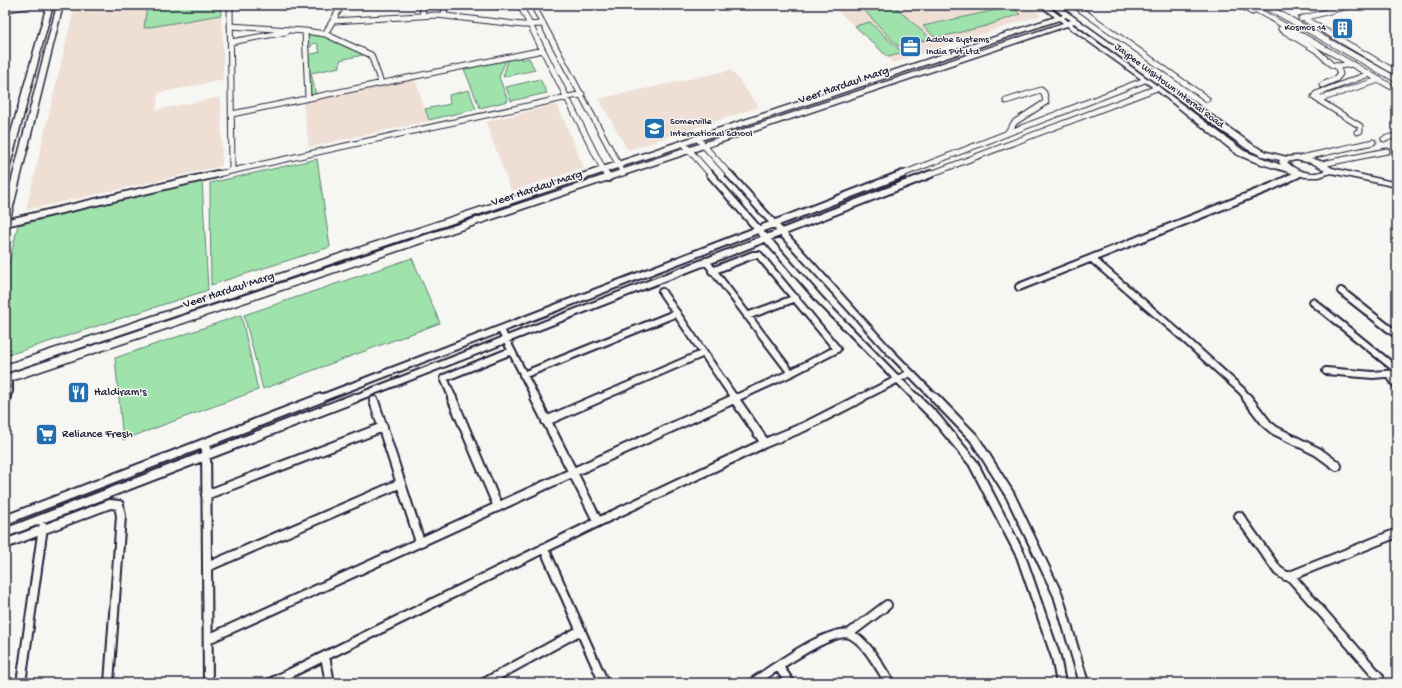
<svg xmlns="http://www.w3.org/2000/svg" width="1402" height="688" font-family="'Gochi Hand',sans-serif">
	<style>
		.built { fill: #eeded4 }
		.green { fill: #9fe2ac; stroke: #608274 }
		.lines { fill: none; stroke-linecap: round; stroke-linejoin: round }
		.minor-tunnel { stroke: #cccccd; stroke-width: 5; stroke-dasharray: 5 2.5; stroke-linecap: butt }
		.minor-far2-casing { stroke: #22223b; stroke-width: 7 }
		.minor-far1-casing { stroke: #22223b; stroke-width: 10 }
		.minor-casing { stroke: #22223b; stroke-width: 12 }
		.tertiary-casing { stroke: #22223b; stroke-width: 3 }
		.secondary-casing { stroke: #22223b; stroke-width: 3 }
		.minor-far2 { stroke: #f6f6f2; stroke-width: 5 }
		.minor-far1 { stroke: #f6f6f2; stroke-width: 6 }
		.minor { stroke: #f6f6f2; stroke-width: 8 }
		.tertiary { fill: #f6f6f2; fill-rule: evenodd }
		.secondary { fill: #f6f6f2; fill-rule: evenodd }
		.labels { text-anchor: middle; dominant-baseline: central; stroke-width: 3; stroke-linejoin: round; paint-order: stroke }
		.far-poi-label { font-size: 10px; fill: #22223b; stroke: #f6f6f2; text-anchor: start }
		.far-street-label { font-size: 10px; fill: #22223b; stroke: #f6f6f2 }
		.street-label { font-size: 12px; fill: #22223b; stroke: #f6f6f2 }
		.poi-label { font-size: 12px; fill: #22223b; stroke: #f6f6f2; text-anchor: start }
	</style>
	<rect width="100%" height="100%" fill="#f6f6f2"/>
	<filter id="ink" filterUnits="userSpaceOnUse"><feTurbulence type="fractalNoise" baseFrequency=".025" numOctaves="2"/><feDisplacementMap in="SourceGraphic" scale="8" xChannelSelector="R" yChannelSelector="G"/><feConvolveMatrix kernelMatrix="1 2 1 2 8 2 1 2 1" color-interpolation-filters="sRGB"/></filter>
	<g filter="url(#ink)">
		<path class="built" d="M75,5H147L145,28L221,15L223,37V80L158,93L156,110L221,97L222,166L26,210Z
			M832,5H1026L1041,15L893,63Z
			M731,70L759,107L628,150L599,99Z
			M415,78L428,121L309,147L303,101Z
			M557,104L584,168L511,191L486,122Z"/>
		<path class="green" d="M147,5H220L221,15L144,28Z
			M859,5H893L931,39L898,46Z
			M1002,5H1011L1020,14L986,26L936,38L923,26L1005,8Z
			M870,22L903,53L888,57L855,26Z
			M307,32L324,35L367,54L340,60V67L311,73L316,95L309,96L308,55L320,52L317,43L312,44L311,47H308Z
			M521,57L522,60L529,58L535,70L503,77L508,60Z
			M506,60L499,77L508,101L480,108L464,69Z
			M540,79L547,93L511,101L506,87Z
			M469,90L476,109L429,120L425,109L450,104L449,95Z
			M317,159L330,247L211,285L210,183Z
			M202,181L208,290L5,356V281L18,225Z
			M412,258L440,323L263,389L244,315Z
			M241,315L258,390L123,440L115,358Z"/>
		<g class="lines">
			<path class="minor-tunnel" d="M1373,142L1384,139
				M1387,151L1397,149"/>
			<defs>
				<path id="minor-far2" d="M230,5L232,170
					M422,5L423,15
					M520,5L606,175
					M533,5L623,173
					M1074,5L1207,99
					M1240,5L1252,12
					M1248,5L1397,90
					M1264,5L1397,80
					M5,10L31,5
					M444,15L445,5
					M1303,18L1397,73
					M1301,19L1351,5
					M333,21L437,15L523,25L542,24
					M230,26L305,31L325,34L371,55L381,83
					M1281,29L1316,50L1332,65L1339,66L1352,64
					M305,31L308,98
					M325,34L342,5
					M231,42L286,32
					M1322,85L1336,79L1340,74L1337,66
					M1314,97L1323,98L1379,80
					M1314,97L1316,94L1369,74
					M1315,98L1360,126V131L1357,132
					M1006,101L1041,90L1044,93L1046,102L1015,122L1007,133
					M232,114L543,50
					M698,139L730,175
					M1384,139L1397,135
					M684,144L711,175
					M1301,158L1373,142
					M1322,164L1387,151
					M213,175L582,94
					M900,175L1145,80
					M928,175L1157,88
					M1296,175L1299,173"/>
				<path id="minor-far1" d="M606,174L608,178
					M710,174L820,300L917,399
					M729,174L889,351L936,399
					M5,223L217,174
					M1092,259L1177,332L1242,391L1248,399
					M706,261L791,373
					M712,271L753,255H759L837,349L791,373L734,399
					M1019,287L1271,187L1298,174
					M1341,291L1397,335
					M662,292L735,399
					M1313,302L1397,370
					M747,316L796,298
					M501,330L536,399
					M1326,371L1373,375L1397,373
					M1389,374L1397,386
					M523,375L677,313
					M5,399L9,391V377
					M319,399L903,174
					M353,399L931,174
					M453,399L444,378L511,351
					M597,399L704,353
					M859,399L910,373"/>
				<path id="minor" d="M452,398L498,507
					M535,398L598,522
					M734,398L765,443
					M916,398L935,417L973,463L1021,556L1056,657L1061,683
					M935,398L974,438L1010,495L1058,595L1084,683
					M1247,398L1267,424L1274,430L1318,452L1337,466
					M5,400L6,398
					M374,401L420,542
					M546,421L599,398
					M206,443L208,683
					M206,495L383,427
					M1239,516L1278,571L1286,576H1290L1397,533
					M5,520L321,398
					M5,533L355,398
					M5,544L110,504L119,505L121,516L109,683
					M544,548L604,683
					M207,567L401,483
					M1290,576L1379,677
					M850,633L887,605
					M208,639L736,398
					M325,656L330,683
					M779,667L790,683
					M21,683L43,527
					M270,683L598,522L765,443L804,427L861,398
					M484,683L581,630
					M752,683C770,672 834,624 852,635C869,645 879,667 890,683"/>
				<path id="tertiary" d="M1039,5H1046L1060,16L1063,15L1050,5H1057L1070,14L1253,145L1267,152L1287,157L1296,156L1308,157L1323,162L1332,168L1397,183V187L1331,173L1319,177H1305L1258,163L1238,155L1155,89L1067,26L5,383V375L1063,23L1059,20L5,373V365L1055,17ZM1066,17L1071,20L1068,21L1064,18ZM1074,23L1247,149L1262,156L1280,160L1279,162L1281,165L1244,151L1159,87L1072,24ZM1296,160L1312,163L1325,170C1314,177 1295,171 1287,162Z"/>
				<path id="secondary" d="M47,5H53L9,169L5,172V154Z
					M57,5H63L9,223L5,226V206Z"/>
			</defs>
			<use href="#minor-far2" class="minor-far2-casing"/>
			<use href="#minor-far1" class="minor-far1-casing"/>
			<use href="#minor" class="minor-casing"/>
			<use href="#tertiary" class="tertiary-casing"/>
			<use href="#secondary" class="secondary-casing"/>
			<use href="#minor-far2" class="minor-far2"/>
			<use href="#minor-far1" class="minor-far1"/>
			<use href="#minor" class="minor"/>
			<use href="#tertiary" class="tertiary"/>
			<use href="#secondary" class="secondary"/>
		</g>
	</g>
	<defs>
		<symbol id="building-square" viewBox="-11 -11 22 22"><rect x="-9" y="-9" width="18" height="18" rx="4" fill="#1f6fb2" stroke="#f6f6f2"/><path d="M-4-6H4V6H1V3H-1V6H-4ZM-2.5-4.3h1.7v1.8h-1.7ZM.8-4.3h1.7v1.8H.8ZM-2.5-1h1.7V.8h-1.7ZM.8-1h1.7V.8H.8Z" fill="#fff"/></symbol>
		<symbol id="office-square" viewBox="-11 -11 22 22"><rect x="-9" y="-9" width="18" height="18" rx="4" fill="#1f6fb2" stroke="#f6f6f2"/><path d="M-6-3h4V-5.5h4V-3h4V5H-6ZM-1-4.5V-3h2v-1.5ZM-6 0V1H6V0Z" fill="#fff"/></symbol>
		<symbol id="school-square" viewBox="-11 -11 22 22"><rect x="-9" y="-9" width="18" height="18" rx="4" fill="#1f6fb2" stroke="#f6f6f2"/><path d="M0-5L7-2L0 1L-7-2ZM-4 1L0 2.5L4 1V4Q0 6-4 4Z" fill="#fff"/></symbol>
		<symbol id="restaurant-square" viewBox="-11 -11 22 22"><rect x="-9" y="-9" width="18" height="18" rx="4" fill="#1f6fb2" stroke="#f6f6f2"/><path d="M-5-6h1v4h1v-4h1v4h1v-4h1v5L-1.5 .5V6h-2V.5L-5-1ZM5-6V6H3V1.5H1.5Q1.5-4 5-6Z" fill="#fff"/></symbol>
		<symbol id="supermarket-square" viewBox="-11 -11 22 22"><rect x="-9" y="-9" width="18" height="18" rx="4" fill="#1f6fb2" stroke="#f6f6f2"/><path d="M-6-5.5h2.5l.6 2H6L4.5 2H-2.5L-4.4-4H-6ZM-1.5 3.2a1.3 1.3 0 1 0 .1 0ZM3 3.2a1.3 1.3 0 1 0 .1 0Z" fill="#fff"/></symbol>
	</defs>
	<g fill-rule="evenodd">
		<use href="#building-square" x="1330" y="16" width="25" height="25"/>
		<use href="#office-square" x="898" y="34" width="25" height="25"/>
		<use href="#school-square" x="642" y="116" width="25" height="25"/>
		<use href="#restaurant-square" x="66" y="380" width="25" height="25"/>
		<use href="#supermarket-square" x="34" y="422" width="25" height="25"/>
	</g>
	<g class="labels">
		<g class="far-poi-label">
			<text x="1326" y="28" text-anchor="end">Kosmos 14</text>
			<text x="926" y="40">Adobe Systems<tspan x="926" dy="12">India Pvt Ltd</tspan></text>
			<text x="670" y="122">Somerville<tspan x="670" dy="12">International School</tspan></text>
		</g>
		<g class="far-street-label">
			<text transform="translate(1169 86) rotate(37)">Jaypee Wishtown Internal Road</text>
		</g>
		<g class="street-label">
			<text transform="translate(844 86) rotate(-19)">Veer Hardaul Marg</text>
			<text transform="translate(537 189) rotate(-18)">Veer Hardaul Marg</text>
			<text transform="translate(229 291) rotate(-18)">Veer Hardaul Marg</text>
		</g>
		<g class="poi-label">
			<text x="94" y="393">Haldiram's</text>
			<text x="62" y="435">Reliance Fresh</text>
		</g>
	</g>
	<rect width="1402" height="688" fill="none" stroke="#f6f6f2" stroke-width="20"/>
	<rect x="10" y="10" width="1382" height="668" fill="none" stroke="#22223b" stroke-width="1.5" filter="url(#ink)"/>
</svg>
